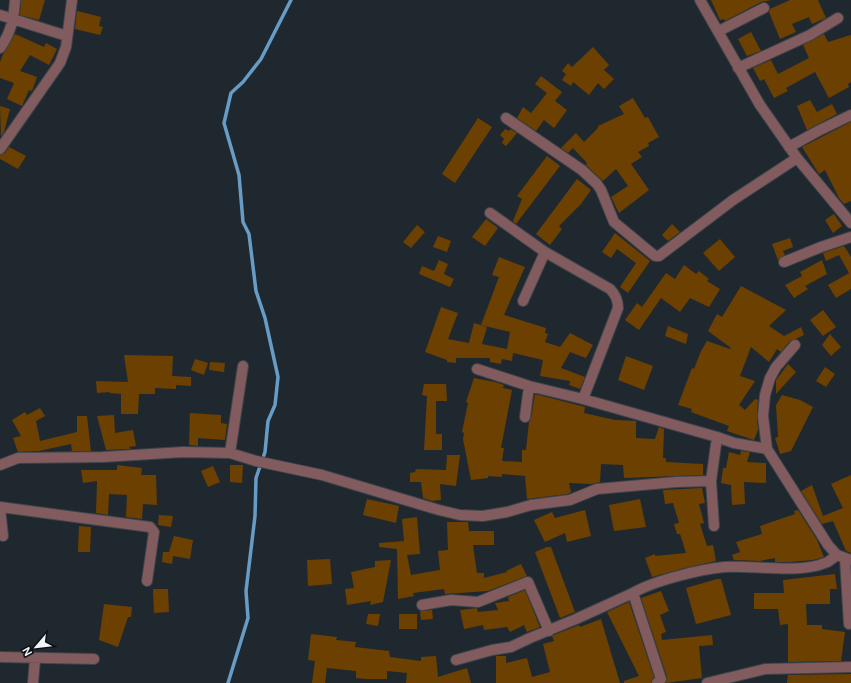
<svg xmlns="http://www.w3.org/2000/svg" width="851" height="683" font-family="'DM Sans',sans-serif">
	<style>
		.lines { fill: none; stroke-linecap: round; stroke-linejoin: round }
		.stream { stroke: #669cc6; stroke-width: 3.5 }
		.building { fill: #6c4000 }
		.minor-casing { stroke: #3d454b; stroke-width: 12 }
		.minor { stroke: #825b5e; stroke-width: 10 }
	</style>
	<rect width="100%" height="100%" fill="#20282f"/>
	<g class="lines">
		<path class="stream" d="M228,683L248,618L246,591L255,516L256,478L265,452L268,421L275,405L278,377L265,318L256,291L249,234L243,222L239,175L224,123L231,93L243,82L261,59L291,0"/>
	</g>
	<path class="building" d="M21,0H45L39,20L20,15Z
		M711,0H772L761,2L725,21L724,19L720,20Z
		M790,0H818L826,18L812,24L809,17L792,24L796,32L780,39L769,12L770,9Z
		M77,11L101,17L99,26L103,27L100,35L75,29Z
		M751,32L761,51L747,56L738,39Z
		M15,34L44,47L46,43L57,49L49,65L30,55L20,71L37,77L32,91L29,90L22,106L7,99L14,83L0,78V62L3,54Z
		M824,34L828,42L851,35V82L848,84L849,87L829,98L815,72L786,88L788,91L774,98L764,79L760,81L753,68L771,60L778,74L809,58L803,45Z
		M593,47L609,65L604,70L614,79L604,89L598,83L589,95L573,82L571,86L562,80L566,74L562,71L568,63L572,67Z
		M541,76L562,92L555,101L567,110L554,128L544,120L536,131L517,118L523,107L531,113L547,93L535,84Z
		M633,98L645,118L648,117L659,137L648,143L649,146L638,152L642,157L631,164L649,190L619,213L611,197L628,186L616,169L603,181L586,165L587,163L573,148L568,153L561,148L576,133L584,142L598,128V126L624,114L619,106Z
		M810,100L817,112L832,104L837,114L807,130L797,106Z
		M0,106L10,109L4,132L1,137Z
		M478,118L492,127L455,183L442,174Z
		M851,122V201L844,204L839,198L825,170L819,174L802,147Z
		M505,129L509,131L510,129L517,133L506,146L502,143L504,139L500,135Z
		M9,147L26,156L18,169L0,159V155L5,153Z
		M547,156L560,166L516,224L513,221L522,199L517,196Z
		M577,179L591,190L581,204L559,226L562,229L550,245L536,234Z
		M834,214L842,226L833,233L825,220Z
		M486,219L498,228L485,246L472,237Z
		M672,224L680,232L668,241L662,235Z
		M417,225L425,232L411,248L403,242Z
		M615,233L650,261L628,293L620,287L636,263L617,249L611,258L602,252Z
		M438,236L451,241L447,252L433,247Z
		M790,238L793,247L783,251L785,255L778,260L772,244Z
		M720,239L735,257L719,271L703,253Z
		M844,246L851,257V289L836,298L828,285L849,273L839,255L826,261L823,253Z
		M499,257L525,267L504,315L546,328L545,333L548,334L545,342L560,347L570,333L593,345L586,358L570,352L561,368L585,377L580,389L569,385L570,381L540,376L543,360L513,353L512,361L502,359L501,364L490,362V358H456V363L447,362V360L425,352L441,307L458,313L448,339L469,343L474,323L487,327L482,344L507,349L510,332L481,325L499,277L492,275Z
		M439,260L448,264L444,274L454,279L450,287L419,274L422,266L434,271Z
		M822,260L827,274L805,286L808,289L794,298L785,285L802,276L800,272Z
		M684,265L696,274L699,271L709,279L707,281L720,289L709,307L690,298L680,312L661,298L639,330L625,320L637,303L642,307L666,273L675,279Z
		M741,286L786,310L769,326L784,336L801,327L804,335L789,342L781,352L777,349L769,362L751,347L740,376L755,381L739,405L745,410L755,399L758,400L757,416L758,430L754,440L727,431L729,426L691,412L692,409L678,405L692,368L694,369L701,351L707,341L730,349L731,348L708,331L717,314L722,317Z
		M823,310L836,327L823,336L810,320Z
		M668,326L688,334L686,344L665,336Z
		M830,334L841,347L831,356L822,345Z
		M124,355L173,356L172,376L191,377V386L176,385V389L155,388V394H139L138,414H121V394L109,393L110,392L97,393L96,381L128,382Z
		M626,356L653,366L644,390L618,380Z
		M195,359L208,363L204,375L191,370Z
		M210,362L225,363L224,372L209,370Z
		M788,364L796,372L776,394V380Z
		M825,367L835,374L826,387L816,381Z
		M474,378L495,382L504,385L503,388L512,390L501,448H504L502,461L522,462V450H526L529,422L531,418L535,394L585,407L584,413L615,420L636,421V438L655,439L659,427L664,429L663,458H666V462L703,464V475L624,478L623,465L601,464L600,482L592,484L569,483L571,492L568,494L527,499L525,476L502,474V477L488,476V478L471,480L463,439L464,433L462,432L468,403L466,402Z
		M424,384H446L447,401H436V434H442V450H424L427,396L422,395Z
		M782,395L800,400L813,407L791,451L780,454L775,438L778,437L776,405Z
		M40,408L45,416L36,421L40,441L77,432V416H87L91,451H72L71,444L39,451L18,452L13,438L21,436L12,420L25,412L27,415Z
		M190,413L221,415V423L227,424L225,440L198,438V446L189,445Z
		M114,415L115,433L133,430L136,446L129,447L130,449L106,450L97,416Z
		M741,451L750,452L747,462L766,463V483L744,482L745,504L732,505L731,485L721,483L723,468H726L729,452L740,455Z
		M447,455H460L456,486L440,484L441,500L432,501L423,498L421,482H410V473L415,472L416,469L446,470Z
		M117,465L142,468L141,475H156L157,505L143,504L142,519L126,517L127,495L109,494L108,515L96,513L97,481L83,483L81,470H117Z
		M230,465H243L242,483L230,482Z
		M213,466L220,482L208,487L201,471Z
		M851,475V553L846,551L833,521L822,524L801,491L812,485L823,516L843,508L831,484Z
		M702,488L705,503L699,504L704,523L700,524L707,546L713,545L716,561L689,567L652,577L645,558L655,554V556L686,553L680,534H677L674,524L679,523L673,503L665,504L663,490Z
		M367,499L399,506L396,523L363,515Z
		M640,499L646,527L614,531L609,505Z
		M585,510L591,536L567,542L565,533L545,542L534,520L552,512L555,518Z
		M798,510L817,540L824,557L813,560L789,562H775V558L760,561L734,560L732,555L740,552L736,542L762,534L760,526L795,514L794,511Z
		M159,515L173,516L171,527L158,525Z
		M417,517L420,554L407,555L411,575L440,570L438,551L448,550L447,522H468L469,531H494V545H473L477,573H484V578L507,572L506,571L521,564L527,576L488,591L445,594L444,589L413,593L414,596L398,599L397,549L379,547V543L404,541L402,519Z
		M79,526L91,527L90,552H78Z
		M174,536L193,540L190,559L173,556L172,564L162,562L163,552H169Z
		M547,547H551L575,612L560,618L535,552Z
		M330,559L332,584L308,586L307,560Z
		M391,560L383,602L370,605L371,601L347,605L345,589L354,588L351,572L375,567V561Z
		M835,574L837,589H830V604H806L807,625H822V629L845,632L841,661L788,662V624L780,625L778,609H754V593H784L783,580Z
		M717,579H721L731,615L696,624L686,588Z
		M153,589H168L169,612L154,613Z
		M525,590L540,627L527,632L524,625L510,632L507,627L484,630L483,625L464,629L460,610L477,608L478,612L498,610L495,603L509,601L508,597Z
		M661,591L669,611L660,615L666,632L661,634L662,640L712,635L713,645L699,646L702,678L666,683L667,677L641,598Z
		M629,602L654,677L651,683H624V681L639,676L607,612Z
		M104,604L132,607L131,617H128L118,647L99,640Z
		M432,610L433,619L421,620L420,611Z
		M368,614H380L378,626L366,624Z
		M399,614H417V629H399Z
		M601,619L620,683H496V656H506V663L527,658L532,677L550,672L543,644L554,641L552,636L554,635L579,625L580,627Z
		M311,634L337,637L336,640L356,642L355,647L389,651L390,657L421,661V657L436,656L438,677L467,668L471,683H406L407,673L387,671V679H366L356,678V671L327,668L325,683H312L315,661L308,660Z
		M851,674V683H787L788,675Z"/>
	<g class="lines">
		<defs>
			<path id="minor" d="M700,0L760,105L797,158L851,223
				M0,15L67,36
				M719,31L764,8
				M0,48C11,33 14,18 15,0
				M738,68L810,35L838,18
				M506,118L582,170L597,184L601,190L614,222L655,256H659L733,200L797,158
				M789,147L818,131L851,115
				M0,149L60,63L66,47L72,0
				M490,213L545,252L610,289C616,295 618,300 618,308L583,399
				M784,262L821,247L851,237
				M523,301L545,252
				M795,345L776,367L770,378L765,395L763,416L767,449L828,545L837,555L851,560
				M477,369L529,386L583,399L717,437
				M525,417L529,386
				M230,453L243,366
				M0,465L18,458L103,457L183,452L230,453L256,461L322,475L439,510L460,515L483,516L507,512L531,505L570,500L597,489L676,482L711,481
				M0,507L150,527L154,532L147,581
				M0,508L3,536
				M714,526L711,481L717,437L734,443L767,449
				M845,559L849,624
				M422,605L451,600L478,602L528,582L549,631
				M0,657L94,659
				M456,660L492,650L511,647L530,638L576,619L633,593
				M33,683L35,659
				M657,683L661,679L633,593C653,581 701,569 724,567C753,565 799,574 825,563C829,562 833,558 837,555
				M707,683L765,669L851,667"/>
		</defs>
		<use href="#minor" class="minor-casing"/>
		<use href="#minor" class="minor"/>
	</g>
	<g transform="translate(36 647) rotate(242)" stroke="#0d1013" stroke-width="3" paint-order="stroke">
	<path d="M0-3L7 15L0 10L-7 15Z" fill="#eef4f9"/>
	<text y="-6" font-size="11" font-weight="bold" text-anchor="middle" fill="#eef4f9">N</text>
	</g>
</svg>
